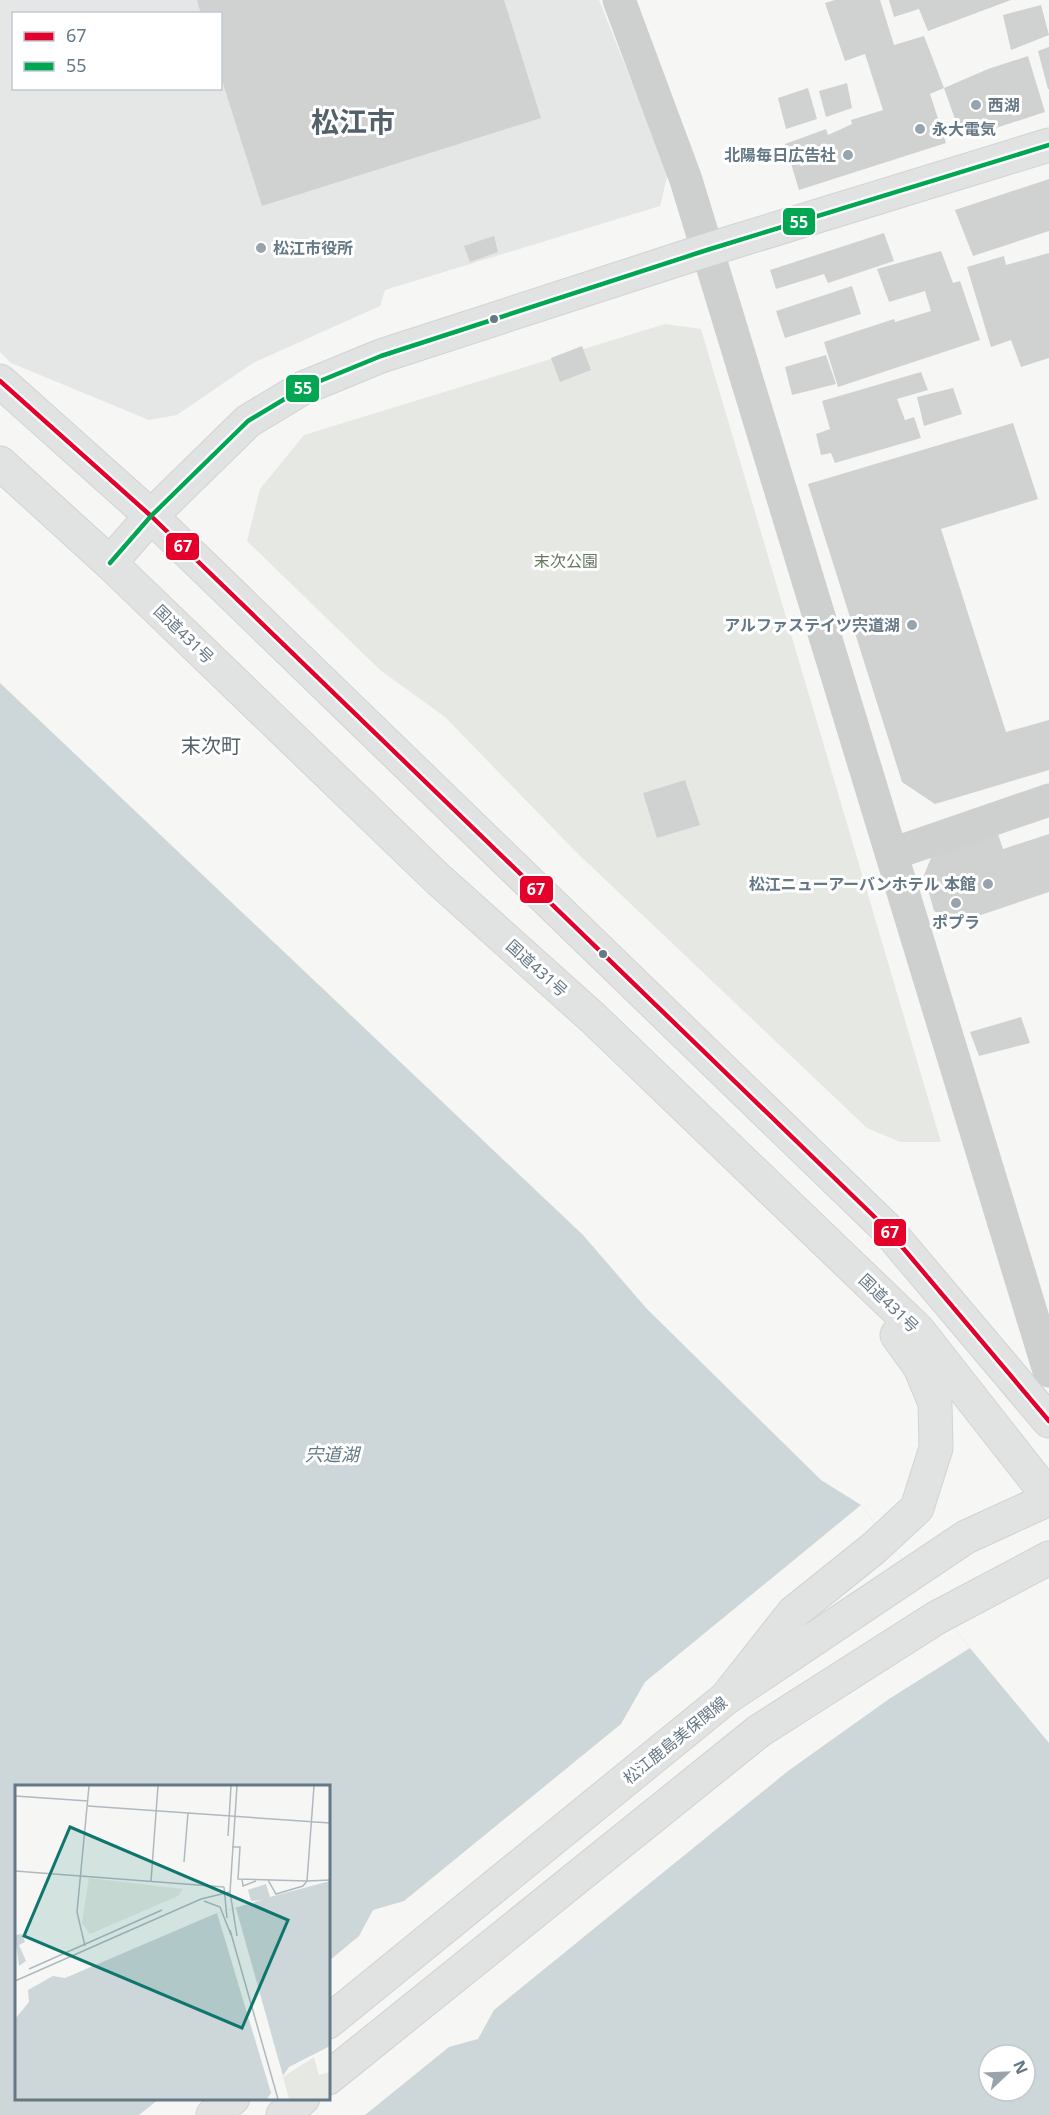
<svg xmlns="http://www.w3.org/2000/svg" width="1049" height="2115" font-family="'Noto Sans','Noto Sans JP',sans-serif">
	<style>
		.built { fill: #e5e6e6; fill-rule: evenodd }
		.green { fill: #e6e9e3 }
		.water { fill: #cdd6d8; fill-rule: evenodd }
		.pier { fill: #f6f6f5 }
		.building { fill: #d0d1d1 }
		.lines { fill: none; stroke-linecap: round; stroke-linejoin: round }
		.secondary-casing { stroke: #d2d3d4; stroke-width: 35 }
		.primary-casing { stroke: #d1d2d3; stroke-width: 35 }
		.highway-casing { stroke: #d2d4d4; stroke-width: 35 }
		.street { stroke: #ced0d0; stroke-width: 33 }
		.secondary { stroke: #e1e2e2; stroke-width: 33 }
		.primary { stroke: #e1e2e2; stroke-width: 33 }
		.highway { stroke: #e1e2e2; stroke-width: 33 }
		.bus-1-casing { stroke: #fff; stroke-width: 9 }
		.bus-2-casing { stroke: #fff; stroke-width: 9 }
		.bus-1 { stroke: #e4002b; stroke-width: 4.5 }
		.bus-2 { stroke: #00a651; stroke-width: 4.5 }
		.poi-dot { fill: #98a4ad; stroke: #fff; stroke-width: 2 }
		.bus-dot { fill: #657886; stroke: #fff; stroke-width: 2 }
		.labels { text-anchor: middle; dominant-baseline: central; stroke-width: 6; stroke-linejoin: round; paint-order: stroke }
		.poi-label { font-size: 16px; font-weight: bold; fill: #657886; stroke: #fff; text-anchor: start }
		.park-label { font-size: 16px; fill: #657860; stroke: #fff }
		.street-label { font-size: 16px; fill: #657886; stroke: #fff }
		.water-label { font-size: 18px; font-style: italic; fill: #607a83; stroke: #fff }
		.quarter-label { font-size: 20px; fill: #53616b; stroke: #fff }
		.town-label { font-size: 28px; font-weight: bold; fill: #53616b; stroke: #fff }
		.inset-road { fill: none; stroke: #afb9bf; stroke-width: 1.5 }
		.view { fill: #0f766e; fill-opacity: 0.15; stroke: #0f766e; stroke-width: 3 }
		.inset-edge { fill: none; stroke: #657886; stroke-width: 3 }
		.line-badge { stroke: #fff; stroke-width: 2 }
		.badge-label { font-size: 16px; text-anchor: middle; font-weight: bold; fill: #fff }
	</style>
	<rect width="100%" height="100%" fill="#f6f6f5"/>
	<path class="built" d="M0,0H599L668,173L660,206L385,290L380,306L253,363L177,415L149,420L11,363L0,352ZM14,14H220V88H14Z"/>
	<path class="green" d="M665,324L701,329L941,1142H900L867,1128L576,852L445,717L380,670L247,541L260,489L304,435Z"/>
	<path class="water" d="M0,683L583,1235L647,1309L821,1480L861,1505L970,1648L1049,1743V2115H0ZM16,1786H328V2098H16ZM989,2055H1025V2091H989Z"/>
	<path class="pier" d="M861,1505L970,1648L889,1699L788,1771L494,2010L478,2039L449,2047L365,2115H139L159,2099L328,2098L329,1961L359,1936L373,1910L404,1901L621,1724L645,1682Z"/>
	<path class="building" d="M197,0H504L541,118L262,206L220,74V14H201Z
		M835,0H880L894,45L924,36L944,88L988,69L1028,56L1045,112L962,139L944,88L930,94L946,143L799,190L785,144L826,129L828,135L852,124L851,120L883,110L865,54L845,61L825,3Z
		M889,0H1011L928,31L919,9L894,17Z
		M1041,5L1049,35L1011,50L1003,15Z
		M1049,47V89H1048L1038,51Z
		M847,83L852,108L826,117L819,91Z
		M808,88L817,119L786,129L778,98Z
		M1049,179V231L973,256L955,210Z
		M884,233L894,261L828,283L824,274L776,289L770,270Z
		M494,236L498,252L470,262L464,246Z
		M941,251L953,283L960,281L980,340L838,387L824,342L894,319L895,322L931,311L925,291L889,302L877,269Z
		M1049,253V358L1021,367L1011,340L991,347L967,267L1004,256L1006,265Z
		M852,286L861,314L785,338L776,311Z
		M582,346L591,370L560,382L551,358Z
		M826,355L836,384L792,395L785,367Z
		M921,372L928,390L897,399L905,420L914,417L921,438L835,463L831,453L821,455L816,434L830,429L822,401Z
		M953,388L962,414L924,426L917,397Z
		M1013,423L1038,499L941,529L1006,732L1049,720V770L935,804L902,782L808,484Z
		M685,780L700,825L657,838L643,793Z
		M998,834L1003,849L1049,834V892L957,923L934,911L924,875L933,853Z
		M1021,1017L1030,1043L979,1056L970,1032Z"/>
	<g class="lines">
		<defs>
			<path id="secondary" d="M110,563L151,516L248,421L303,388L381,356L707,250L1049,145"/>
			<path id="primary" d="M328,2022L726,1698L966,1537L1049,1499
				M328,2078L759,1731L936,1618L1049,1558
				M213,2115L233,2098
				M283,2115L303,2098"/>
			<path id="highway" d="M0,381L151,516L887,1229L1049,1421
				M0,463L110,563L438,879L593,1018L918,1330L1049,1497
				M726,1698L793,1613L874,1548L917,1508L936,1448L935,1403L920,1367L897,1335"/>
		</defs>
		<use href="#secondary" class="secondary-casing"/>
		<use href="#primary" class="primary-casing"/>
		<use href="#highway" class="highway-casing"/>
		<path class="street" d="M619,0L686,180L1049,1371
			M892,854L1049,800"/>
		<use href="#secondary" class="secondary"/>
		<use href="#primary" class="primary"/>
		<use href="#highway" class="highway"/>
		<defs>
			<path id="bus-1" d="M0,381L151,516L887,1229L1049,1421"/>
			<path id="bus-2" d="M110,563L151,516L248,421L303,388L381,356L707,250L1049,145"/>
		</defs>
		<use href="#bus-1" class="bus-1-casing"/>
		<use href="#bus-2" class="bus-2-casing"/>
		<use href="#bus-1" class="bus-1"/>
		<use href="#bus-2" class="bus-2"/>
	</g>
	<g class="poi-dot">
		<circle cx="976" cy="105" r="6"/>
		<circle cx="920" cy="129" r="6"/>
		<circle cx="848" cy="155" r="6"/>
		<circle cx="261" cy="248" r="6"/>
		<circle cx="912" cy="625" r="6"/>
		<circle cx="988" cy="884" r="6"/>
		<circle cx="956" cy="903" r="6"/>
	</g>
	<g class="bus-dot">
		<circle cx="494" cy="319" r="5"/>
		<circle cx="603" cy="954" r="5"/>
	</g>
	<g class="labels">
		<g class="poi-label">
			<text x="988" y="105">西湖</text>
			<text x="932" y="129">永大電気</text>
			<text x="836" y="155" text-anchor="end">北陽毎日広告社</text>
			<text x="273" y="248">松江市役所</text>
			<text x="900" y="625" text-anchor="end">アルファステイツ宍道湖</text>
			<text x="976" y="884" text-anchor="end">松江ニューアーバンホテル 本館</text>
			<text x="956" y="922" text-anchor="middle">ポプラ</text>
		</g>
		<g class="park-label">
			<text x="566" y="561">末次公園</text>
		</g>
		<g class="street-label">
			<text transform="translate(184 634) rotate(44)">国道431号</text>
			<text transform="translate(537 968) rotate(42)">国道431号</text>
			<text transform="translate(889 1303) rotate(44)">国道431号</text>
			<text transform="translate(675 1740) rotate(-39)">松江鹿島美保関線</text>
		</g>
		<g class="water-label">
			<text x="332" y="1454">宍道湖</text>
		</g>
		<g class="quarter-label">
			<text x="211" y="745">末次町</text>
		</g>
		<g class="town-label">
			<text x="353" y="121">松江市</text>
		</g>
	</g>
	<g transform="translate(15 1785)">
		<rect width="315" height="315" fill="#f6f6f5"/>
		<path d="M74,93L168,104L163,111L75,149L67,138ZM299,272L304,290L315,287V314H274L268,292Z" fill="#e6e9e3"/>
		<path d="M315,96V261L274,282L252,314H0V234L14,217L13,205L38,191L50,193L202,128L247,115L236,116L233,105L251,99L255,112ZM7,149L10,157L4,160L11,176L4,181L0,150Z" fill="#cdd6d8"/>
		<path d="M221,123L268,291L256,308L202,128Z" fill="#f6f6f5"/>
		<path class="inset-road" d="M0,11L73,16M73,21L315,38M213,51L216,1M217,62H225L223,94L292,96L299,1M169,77L173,28M0,86L209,102M227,94L228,101L241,96M253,95L261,109L288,101L292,96L315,95M136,96L143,1M209,102L212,133M215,107L222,151M215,107L222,1M189,116L205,122L216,150M215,145L263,314M70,161L62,127L74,1M14,184L147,125M0,196L186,114L215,107"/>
		<path class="view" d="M55,42L273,135L227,243L9,151Z"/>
		<rect width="315" height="315" class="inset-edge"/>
	</g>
	<g class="line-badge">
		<rect x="782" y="207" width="34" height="29" rx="6" fill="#00a651"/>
		<rect x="285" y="374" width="35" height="29" rx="6" fill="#00a651"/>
		<rect x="165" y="532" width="35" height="29" rx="6" fill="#e4002b"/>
		<rect x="519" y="875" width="35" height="29" rx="6" fill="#e4002b"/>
		<rect x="873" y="1218" width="34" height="29" rx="6" fill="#e4002b"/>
	</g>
	<g class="badge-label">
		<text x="799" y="228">55</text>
		<text x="303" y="394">55</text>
		<text x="183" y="552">67</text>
		<text x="536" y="895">67</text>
		<text x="890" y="1238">67</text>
	</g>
	<rect x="12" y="12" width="210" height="78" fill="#ffffff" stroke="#c1c9cf" stroke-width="1.5"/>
	<rect x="24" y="32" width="30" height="9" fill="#e4002b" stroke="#c1c9cf" stroke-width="1.5"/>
	<text x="66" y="42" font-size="18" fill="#657886">67</text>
	<rect x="24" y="62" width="30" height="9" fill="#00a651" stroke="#c1c9cf" stroke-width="1.5"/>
	<text x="66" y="72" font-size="18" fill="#657886">55</text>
	<g transform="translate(1007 2073) rotate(67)"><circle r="28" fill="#ffffff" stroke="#c1c9cf" stroke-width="1.5"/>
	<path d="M0-4.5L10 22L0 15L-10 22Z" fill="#98a4ad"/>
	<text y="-9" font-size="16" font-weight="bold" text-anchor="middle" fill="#657886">N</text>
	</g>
</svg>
